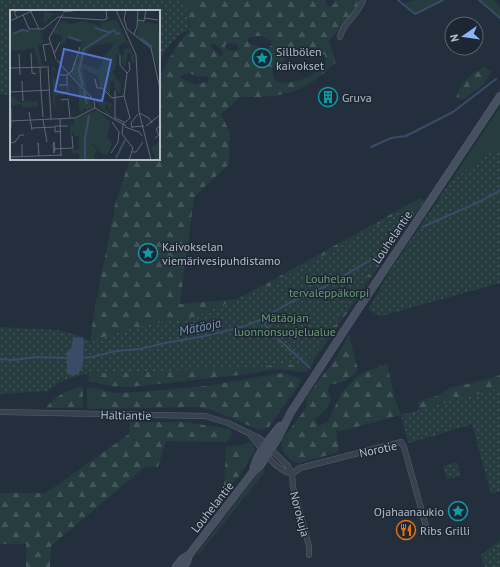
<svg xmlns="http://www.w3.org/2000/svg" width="500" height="567" font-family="'PT Sans',sans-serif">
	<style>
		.grass { fill: #263c3f }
		.forest { fill: url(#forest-firs); fill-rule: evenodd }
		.park { fill: url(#park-dots) }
		.water { fill: #394c67 }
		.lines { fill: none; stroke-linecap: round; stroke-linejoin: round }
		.stream { stroke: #394c67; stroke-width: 2 }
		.minor-casing { stroke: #565f6c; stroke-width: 6 }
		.secondary-casing { stroke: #565f6c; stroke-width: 8 }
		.minor { stroke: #38414e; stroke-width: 5 }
		.secondary { stroke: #465061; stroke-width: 7 }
		.labels { text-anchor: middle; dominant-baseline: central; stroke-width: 3; stroke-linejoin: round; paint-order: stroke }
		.poi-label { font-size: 12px; fill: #b4bcc9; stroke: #1d2633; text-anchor: start }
		.street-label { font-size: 12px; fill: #b4bcc9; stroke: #1d2633 }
		.park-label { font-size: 12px; fill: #6b9a76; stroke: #1d2633 }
		.water-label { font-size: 13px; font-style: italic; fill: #7c92b1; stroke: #1d2633 }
		.inset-river { fill: none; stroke: #394c67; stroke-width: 2 }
		.inset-road { fill: none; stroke: #5e6776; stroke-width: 1 }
		.view { fill: #5274d3; fill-opacity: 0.15; stroke: #5274d3; stroke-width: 2 }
		.inset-edge { fill: none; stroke: #b4bcc9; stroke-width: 2 }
	</style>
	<defs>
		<pattern id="forest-firs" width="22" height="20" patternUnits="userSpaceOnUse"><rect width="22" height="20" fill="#263c3f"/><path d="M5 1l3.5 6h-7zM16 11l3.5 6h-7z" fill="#435659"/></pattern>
		<pattern id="park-dots" width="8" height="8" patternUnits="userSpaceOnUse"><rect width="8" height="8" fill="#263c3f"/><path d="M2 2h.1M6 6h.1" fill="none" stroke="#435659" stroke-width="1.8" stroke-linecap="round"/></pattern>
	</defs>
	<rect width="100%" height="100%" fill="#242f3e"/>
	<path class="grass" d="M413,0H443L415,14L404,4Z
		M479,0H495L500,8V18Z
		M500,107V146L450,182Z
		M87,387L95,388L101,409H87Z
		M252,442L255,449L252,455L241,474C246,462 249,456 241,445Z
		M261,469L264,471V473L213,537L200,553L196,555Z"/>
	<path class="forest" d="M184,0H326V5L330,6L335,3V0H358L357,8L329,41L336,62C304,93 285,98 241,97L221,114L230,133L229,164L194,197L180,304L237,299L271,281L420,198L424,201L306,372L274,369L240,375L130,387L110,386L88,381L89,373L90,341L96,302L116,201L130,159H159V77L177,45L190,30ZM256,36H262L271,41L272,45L265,50L248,42V38ZM214,43L223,51L222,56L218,55L211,46V44ZM228,43L236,44L240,49L234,51L227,50L225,45ZM303,46L314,49L325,55L326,62L325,64C320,68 315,73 310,76C302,80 279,88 274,78C272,76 273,71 272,68C275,67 279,65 281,63C288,56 293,49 303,46ZM189,73L199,77L206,76L209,77L208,81L195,85L179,77Z
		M484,67L492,71L483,85L462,100L456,98C461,82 469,75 484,67Z
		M349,335L358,370C350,379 342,384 330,384L328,391L331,400L328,407L315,419L319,426L328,421L342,392L360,374L387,364L395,399L401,415L341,431L336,430L339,452L299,463C288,459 279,453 282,440L306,408L307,396L334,361Z
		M282,373L300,378L301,382L269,427L261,430L256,429L241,422L209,409L194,407L101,409L95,388L114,393L140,392L206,386Z
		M500,375V404L472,424L413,442L422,422L418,403L420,401L439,395L449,388L476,382Z
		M83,386V408H46C54,396 70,389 83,386Z
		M130,422H186L229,429L233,433L227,442L166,441L158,467L146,466L51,546L50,567H26V544H0V493H46L129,434Z
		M241,445C244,448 247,452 247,456C248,465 234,488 224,488V484L226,447Z"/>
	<path class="park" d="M0,0H184L190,30C175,34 166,49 159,62V11H11V95L0,94Z
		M500,146V283L381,316L368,310L390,271L450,182Z
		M412,205L348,307L317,351L304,364L145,372L89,373L64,380L47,391L0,394V327L57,330L77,335L90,341L146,325L195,317L273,284Z
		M500,388V491L491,494L472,424L408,443L401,415Z
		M457,462L461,476L447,479L443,466Z
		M500,540V567H484L481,555Z"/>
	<path class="water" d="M80,337L84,339L83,365L79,373L73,376L67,374V351L71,349L73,338Z"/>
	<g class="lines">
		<path class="stream" d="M398,0L415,14L443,0
			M479,0L500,18
			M371,147L391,138L406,136L453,112L496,79
			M423,227C448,214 476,206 500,190
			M261,320L276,337L310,368
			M81,358L92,357L116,351L140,349L165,343L205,336L242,327L260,320L291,302L326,286L386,251
			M0,359L14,360L36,357L69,358"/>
		<defs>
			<path id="minor" d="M340,37C343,22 359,15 363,0
				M0,412L205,416L228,423L259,438L288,466L292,474L293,487L309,546V555
				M251,436C264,450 272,468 292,474
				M292,474L300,468L401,442L404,447L427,530"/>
			<path id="secondary" d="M253,472C255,455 269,440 280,426
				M176,567L182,559L189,555L253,472L260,466L278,438L291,412L355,314L500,96
				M183,567L187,562L189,555"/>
		</defs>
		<use href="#minor" class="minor-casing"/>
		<use href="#secondary" class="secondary-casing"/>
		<use href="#minor" class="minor"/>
		<use href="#secondary" class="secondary"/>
	</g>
	<defs>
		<symbol id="sight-ring" viewBox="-11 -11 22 22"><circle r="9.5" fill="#1d2633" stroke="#0f9aa8" stroke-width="1.5"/><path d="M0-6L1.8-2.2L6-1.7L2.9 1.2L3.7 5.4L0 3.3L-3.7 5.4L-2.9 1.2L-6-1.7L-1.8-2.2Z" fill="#0f9aa8"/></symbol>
		<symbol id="building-ring" viewBox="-11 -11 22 22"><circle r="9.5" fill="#1d2633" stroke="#0f9aa8" stroke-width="1.5"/><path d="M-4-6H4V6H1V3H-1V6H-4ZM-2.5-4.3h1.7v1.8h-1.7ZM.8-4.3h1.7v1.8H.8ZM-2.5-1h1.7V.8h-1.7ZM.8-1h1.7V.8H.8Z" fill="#0f9aa8"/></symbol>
		<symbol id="restaurant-ring" viewBox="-11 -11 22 22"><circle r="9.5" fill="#1d2633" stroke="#e8710a" stroke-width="1.5"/><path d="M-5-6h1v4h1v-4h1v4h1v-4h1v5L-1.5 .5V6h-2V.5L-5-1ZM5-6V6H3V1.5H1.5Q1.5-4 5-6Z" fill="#e8710a"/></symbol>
	</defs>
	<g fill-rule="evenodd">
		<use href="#sight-ring" x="251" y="47" width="22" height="22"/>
		<use href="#building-ring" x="317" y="86" width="22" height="22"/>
		<use href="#sight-ring" x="137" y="242" width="22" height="22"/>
		<use href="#sight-ring" x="447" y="500" width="22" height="22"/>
		<use href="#restaurant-ring" x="395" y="519" width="22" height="22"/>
	</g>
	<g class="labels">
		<g class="poi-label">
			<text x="276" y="51">Sillbölen<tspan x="276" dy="14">kaivokset</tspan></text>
			<text x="342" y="97">Gruva</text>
			<text x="162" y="246">Kaivokselan<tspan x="162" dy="14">viemärivesipuhdistamo</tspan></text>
			<text x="444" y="511" text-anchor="end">Ojahaanaukio</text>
			<text x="420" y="530">Ribs Grilli</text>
		</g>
		<g class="street-label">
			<text transform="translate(392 237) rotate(-56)">Louhelantie</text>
			<text transform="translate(126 415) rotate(1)">Haltiantie</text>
			<text transform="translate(378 449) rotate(-12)">Norotie</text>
			<text transform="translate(212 507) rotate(-52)">Louhelantie</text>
			<text transform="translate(300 514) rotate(75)">Norokuja</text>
		</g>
		<g class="park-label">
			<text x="329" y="278">Louhelan<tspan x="329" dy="14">tervaleppäkorpi</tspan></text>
			<text x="285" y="317">Mätäojan<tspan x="285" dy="14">luonnonsuojelualue</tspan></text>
		</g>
		<g class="water-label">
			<text transform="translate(200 327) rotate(-12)">Mätäoja</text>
		</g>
	</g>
	<g transform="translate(10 10)">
		<rect width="150" height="150" fill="#242f3e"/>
		<path d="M34,1L44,4L33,14V18ZM112,23L124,45L125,54L121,51V44L118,43L115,57L112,53V47L115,39L119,38L115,32L108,36L110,45L105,44L107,48L105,57L95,51V65H101L102,59V64H105V69L111,74L105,72L104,68V70L101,68L98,78L102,87L90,77L88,66L73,59L77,81L61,64L66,51L90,60L95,45L99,42L104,32L81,36L72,50L68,47L71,35ZM95,91L102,94L100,100L95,92V99L104,108L97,104L88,94ZM150,131V150H146L141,138Z" fill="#263c3f"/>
		<path d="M105,7L115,27L103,32L96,30L87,33L74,43L71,60L76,80L65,68L72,31L57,27L55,35L50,34L52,26L42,23L52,11L62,14L72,11L91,16V13L106,10ZM149,10H150V65L140,35L125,25L128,21V11L148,14L149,21ZM0,13L3,23L14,18L16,21L31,20L34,34L28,35L32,56H29L23,37L21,40L16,37V40L0,41ZM101,39L107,48L105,59L102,62L111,75L110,86L109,82L105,81L104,70L100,72V85L97,81L98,66L89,59L95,45ZM42,55L47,61H43L44,69H47L44,79L51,83V81H57V75H59L60,89L58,84L45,86V93L49,95H43ZM69,75L83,93V98L76,100L74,97L72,102L69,99ZM4,86L9,92L28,91L27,97L13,98L11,94L2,96L0,87ZM87,100L100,112L97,127L102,134L98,144H93L80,131L87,141L84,144L85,150H69V144L62,143V139L69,140V126H64V123L60,126V115H64V109Z" fill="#263c3f"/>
		<path class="inset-river" d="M85,18L101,23M3,24L12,20L19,21M58,27L71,31M131,28L142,37M73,76L69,61L74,39L104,20L107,24L110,23M74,81L77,94M87,92L93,89L94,83M106,148L115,130M75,150V129L79,105"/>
		<path class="inset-road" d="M106,0L126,45L129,102L141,150M116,0L114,9L117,19L141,38L150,79M21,2L29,19M53,2L69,0M13,5L19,19H33L48,7L93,10L97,9L96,0M7,8L4,2L9,0M135,8L148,10M127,10L134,11L136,0M0,11L24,0M124,24L127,17L128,0M21,43L22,63L26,64M9,44L10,65M44,44L50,32M110,45V55L117,63M46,49L39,28L53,4M47,50L57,62M36,51L33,35L40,34M38,56L41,109M30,57L31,80M0,58L37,57M57,62L84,90L85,99M117,63L120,60L119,52M50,65H57L62,61L70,37M85,69L87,78H92L102,88L114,86M12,71L13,91M49,75H57V65M31,81L33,107M105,81V108L114,112M0,82L40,80M51,90L58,89L60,108M1,98V118M19,102L22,120M129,103L139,108L142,113M50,108L51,146M33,110L37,132M0,111L65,108L85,98L116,116M113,114L120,108L114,86L117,63M113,115L112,124L123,138L119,150M45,116H58M45,116V122L51,121M136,116L150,105M115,117L129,122L132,126M122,117L134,116M22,118L44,117M122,118L121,113L128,104M145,128L149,125L146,119L150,116M44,132L45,139L44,143L43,135ZM0,133L5,132L10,125H14M29,135L28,133L29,146M43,139L63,138L62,126M122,142H126L133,132M101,143L108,132L109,122L102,112M0,147L52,145M12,147V134"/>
		<path class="view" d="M54,39L101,50L92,91L45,81Z"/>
		<rect width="150" height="150" class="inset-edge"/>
	</g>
	<g transform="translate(464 36) rotate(257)"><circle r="19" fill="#1d2633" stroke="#59626f"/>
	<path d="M0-3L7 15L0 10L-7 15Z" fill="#8ab4f8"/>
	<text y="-6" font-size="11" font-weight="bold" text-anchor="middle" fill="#b4bcc9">N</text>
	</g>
</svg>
